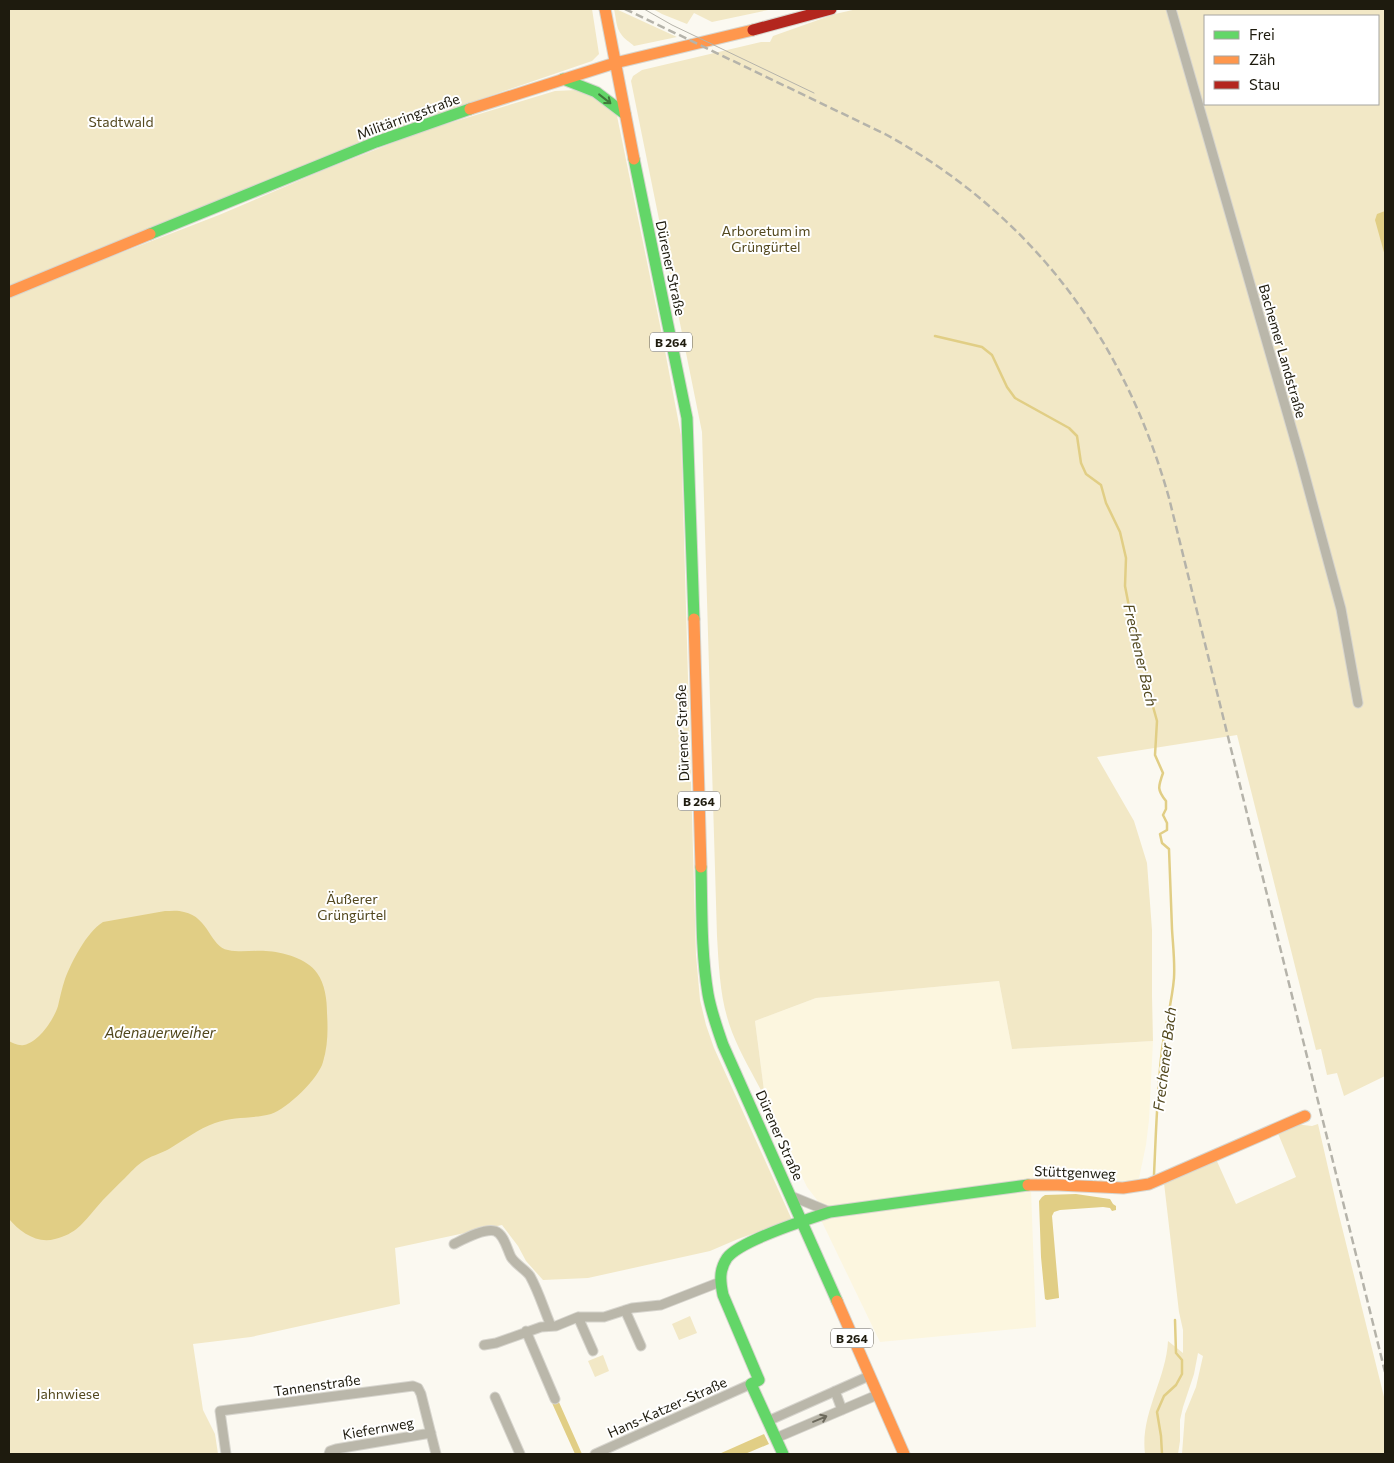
<svg xmlns="http://www.w3.org/2000/svg" width="1394" height="1463" font-family="Commissioner,sans-serif">
	<style>
		.built { fill: #fcf6df }
		.green { fill: #f2e8c6; fill-rule: evenodd }
		.water { fill: #e1ce85 }
		.lines { fill: none; stroke-linecap: round; stroke-linejoin: round }
		.stream { stroke: #e1ce85; stroke-width: 2.5 }
		.street-casing { stroke: #d7d5ce; stroke-width: 11 }
		.fast-casing { stroke: #d7d5ce; stroke-width: 13 }
		.slow-casing { stroke: #d7d5ce; stroke-width: 13 }
		.jam-casing { stroke: #d7d5ce; stroke-width: 13 }
		.street { stroke: #bab7aa; stroke-width: 9 }
		.fast { stroke: #63d668; stroke-width: 11 }
		.slow { stroke: #ff974d; stroke-width: 11 }
		.jam { stroke: #b3261e; stroke-width: 11 }
		.tram { stroke: #b5b3aa; stroke-width: 1 }
		.rail { stroke: #b5b3aa; stroke-width: 2.5; stroke-dasharray: 8 4; stroke-linecap: butt }
		.oneway { stroke: #40783b }
		.oneway2 { stroke: #6c695c }
		.labels { text-anchor: middle; dominant-baseline: central; stroke-width: 4; stroke-linejoin: round; paint-order: stroke }
		.shield { fill: #fff; stroke: #625f56; stroke-width: 1 }
		.shield-label { font-size: 12px; font-weight: bold; fill: #1e1b0e }
		.street-label { font-size: 14px; fill: #1e1b0e; stroke: #fff }
		.park-label { font-size: 14px; fill: #53481e; stroke: #fff }
		.water-label { font-size: 15px; font-style: italic; fill: #51471d; stroke: #fff }
	</style>
	<rect width="100%" height="100%" fill="#fbf9f1"/>
	<path class="built" d="M999,981L1012,1049L1153,1041L1149,1120L1146,1145L1138,1183L1031,1189L1036,1327L880,1342L822,1222L817,1200L807,1187L765,1098L755,1021L816,998Z"/>
	<path class="green" d="M9,9H592L599,54L592,61L507,90L373,137L9,287Z
		M614,9H616L677,37L634,46C630,42 624,39 621,34C616,28 616,17 614,9Z
		M653,9H773L712,22L694,13L687,24L662,14Z
		M857,9H1385V1076L1344,1096L1337,1073L1327,1075L1321,1049L1316,1050L1237,735L1097,757L1134,821L1147,863L1152,930V996L1153,1041L1012,1049L999,981L816,998L755,1021L765,1098C754,1076 741,1055 732,1032C720,1001 719,969 717,936L702,432L631,81L633,76L642,70L761,42H770L773,36L835,14ZM1205,16H1378V104H1205Z
		M576,90L595,95L617,116L661,330L681,435L696,955L700,1000L706,1025L714,1048L792,1220L738,1239L710,1251L588,1278L543,1280L526,1261L518,1246L502,1225L395,1248L400,1304L251,1337L193,1344L203,1410L215,1434L218,1454H9V296L219,215L324,170L423,131L555,91Z
		M1294,1124L1312,1126L1318,1124L1337,1207L1385,1401V1454H1182L1185,1414L1196,1387L1203,1356L1198,1353L1194,1374L1183,1407L1180,1420V1441L1178,1454H1145C1140,1414 1166,1380 1168,1341L1183,1353V1330L1179,1312L1164,1183L1216,1159L1236,1204L1296,1177L1277,1131Z
		M690,1316L697,1333L679,1340L672,1324Z
		M603,1355L609,1371L595,1377L588,1361Z"/>
	<path class="water" d="M1385,211V256L1375,220L1377,214Z
		M165,911C171,911 178,910 184,912C209,917 210,947 228,950C241,953 253,950 266,951C282,952 307,958 317,973C325,984 327,1000 327,1013C328,1029 328,1046 323,1062C319,1078 287,1109 271,1114C253,1119 233,1116 215,1123C198,1129 184,1140 169,1149C160,1154 150,1156 142,1162C136,1166 130,1173 125,1178C115,1188 105,1197 96,1208C83,1223 76,1234 55,1239C37,1244 20,1232 9,1219V1041C13,1043 18,1046 24,1045C39,1042 54,1019 58,1006C60,997 62,988 65,979C72,961 86,933 103,922Z
		M1076,1194L1110,1199L1113,1204L1116,1206V1210L1112,1211L1110,1208L1103,1207L1060,1210L1054,1212L1052,1216L1059,1297V1298L1047,1300L1045,1299L1041,1257L1039,1201L1042,1197L1045,1195Z
		M558,1400L582,1454H575L552,1403Z
		M764,1434L769,1444L745,1454H719Z"/>
	<g class="lines">
		<path class="stream" d="M935,336L982,347L992,355L1007,387L1015,398L1069,428L1077,436L1081,463L1086,474L1101,485L1106,503L1120,532L1126,558L1125,586L1136,643L1149,680V692L1157,721L1155,755L1163,773C1158,787 1157,790 1166,801V809L1163,815L1167,823V830L1160,834L1162,843L1169,849C1170,876 1171,902 1172,929C1173,946 1175,962 1174,978C1172,1003 1165,1026 1162,1050C1157,1091 1156,1133 1154,1175
			M1162,1454L1161,1436L1157,1412L1164,1396L1176,1385L1182,1374V1360L1176,1353L1175,1320"/>
		<defs>
			<path id="street" d="M1171,9L1301,461L1341,609L1358,703
				M791,1196L830,1212
				M454,1244C464,1239 484,1228 495,1231C504,1234 507,1249 511,1257C516,1265 525,1269 530,1276C539,1292 544,1310 551,1326
				M625,1310L641,1346
				M578,1317L593,1351
				M526,1331L555,1399
				M484,1345L496,1343L541,1327L556,1326L578,1317H604L632,1308L661,1305L720,1282
				M835,1391L842,1410
				M495,1397L520,1454
				M768,1421L869,1376
				M776,1438L877,1395
				M226,1454L220,1411L413,1386L418,1388L421,1394L436,1454
				M329,1454L330,1451L336,1449L431,1433
				M595,1454L751,1384"/>
			<path id="fast" d="M563,79L596,92L625,114
				M634,159L687,418L694,619
				M150,234L376,142L470,109
				M701,867C702,909 701,952 708,994C711,1011 717,1028 723,1045L837,1301
				M783,1454L751,1384L759,1380L723,1295C720,1281 719,1270 727,1258C740,1241 808,1219 830,1212L1028,1185"/>
			<path id="slow" d="M605,9L634,159
				M470,109L615,63L753,30
				M9,292L150,234
				M694,619L701,867
				M1028,1185H1058L1123,1188L1149,1184L1305,1116
				M837,1301L904,1454"/>
			<path id="jam" d="M753,30L831,9"/>
		</defs>
		<use href="#street" class="street-casing"/>
		<use href="#fast" class="fast-casing"/>
		<use href="#slow" class="slow-casing"/>
		<use href="#jam" class="jam-casing"/>
		<use href="#street" class="street"/>
		<use href="#fast" class="fast"/>
		<use href="#slow" class="slow"/>
		<use href="#jam" class="jam"/>
		<path class="tram" d="M644,9L672,25L814,93"/>
		<path class="rail" d="M625,9L885,134C1031,214 1124,338 1169,498L1385,1372"/>
	</g>
	<defs><path id="oneway-shaft" d="M-6 0H5M1.5-3L5.5 0L1.5 3" fill="none" stroke-width="1.6" stroke-linecap="round" stroke-linejoin="round" transform="scale(1.25)"/></defs>
	<use class="oneway" href="#oneway-shaft" transform="translate(605 99) rotate(38)"/>
	<use class="oneway2" href="#oneway-shaft" transform="translate(820 1419) rotate(-23)"/>
	<g class="labels">
		<g class="shield">
			<rect x="650" y="332.5" width="42" height="19" rx="4"/>
			<rect x="678" y="791.5" width="42" height="19" rx="4"/>
			<rect x="831" y="1328.5" width="42" height="19" rx="4"/>
		</g>
		<g class="shield-label">
			<text x="671" y="342">B 264</text>
			<text x="699" y="801">B 264</text>
			<text x="852" y="1338">B 264</text>
		</g>
		<g class="street-label">
			<text transform="translate(408 116) rotate(-20)">Militärringstraße</text>
			<text transform="translate(671 268) rotate(78)">Dürener Straße</text>
			<text transform="translate(1283 351) rotate(74)">Bachemer Landstraße</text>
			<text transform="translate(682 733) rotate(-92)">Dürener Straße</text>
			<text transform="translate(780 1135) rotate(66)">Dürener Straße</text>
			<text transform="translate(1075 1172) rotate(2)">Stüttgenweg</text>
			<text transform="translate(317 1385) rotate(-8)">Tannenstraße</text>
			<text transform="translate(667 1407) rotate(-24)">Hans-Katzer-Straße</text>
			<text transform="translate(378 1428) rotate(-10)">Kiefernweg</text>
		</g>
		<g class="park-label">
			<text x="121" y="121">Stadtwald</text>
			<text x="766" y="230">Arboretum im<tspan x="766" dy="16">Grüngürtel</tspan></text>
			<text x="352" y="898">Äußerer<tspan x="352" dy="16">Grüngürtel</tspan></text>
			<text x="68" y="1393">Jahnwiese</text>
		</g>
		<g class="water-label">
			<text transform="translate(1141 655) rotate(77)">Frechener Bach</text>
			<text x="160" y="1032">Adenauerweiher</text>
			<text transform="translate(1164 1059) rotate(-83)">Frechener Bach</text>
		</g>
	</g>
	<rect width="1394" height="1463" fill="none" stroke="#1e1b0e" stroke-width="20"/>
	<rect x="1204" y="15" width="175" height="90" fill="#ffffff" stroke="#a5a49f"/>
	<rect x="1214" y="31" width="25" height="8" fill="#63d668" stroke="#a5a49f"/>
	<text x="1249" y="40" font-size="15" fill="#1e1b0e">Frei</text>
	<rect x="1214" y="56" width="25" height="8" fill="#ff974d" stroke="#a5a49f"/>
	<text x="1249" y="65" font-size="15" fill="#1e1b0e">Zäh</text>
	<rect x="1214" y="81" width="25" height="8" fill="#b3261e" stroke="#a5a49f"/>
	<text x="1249" y="90" font-size="15" fill="#1e1b0e">Stau</text>
</svg>
